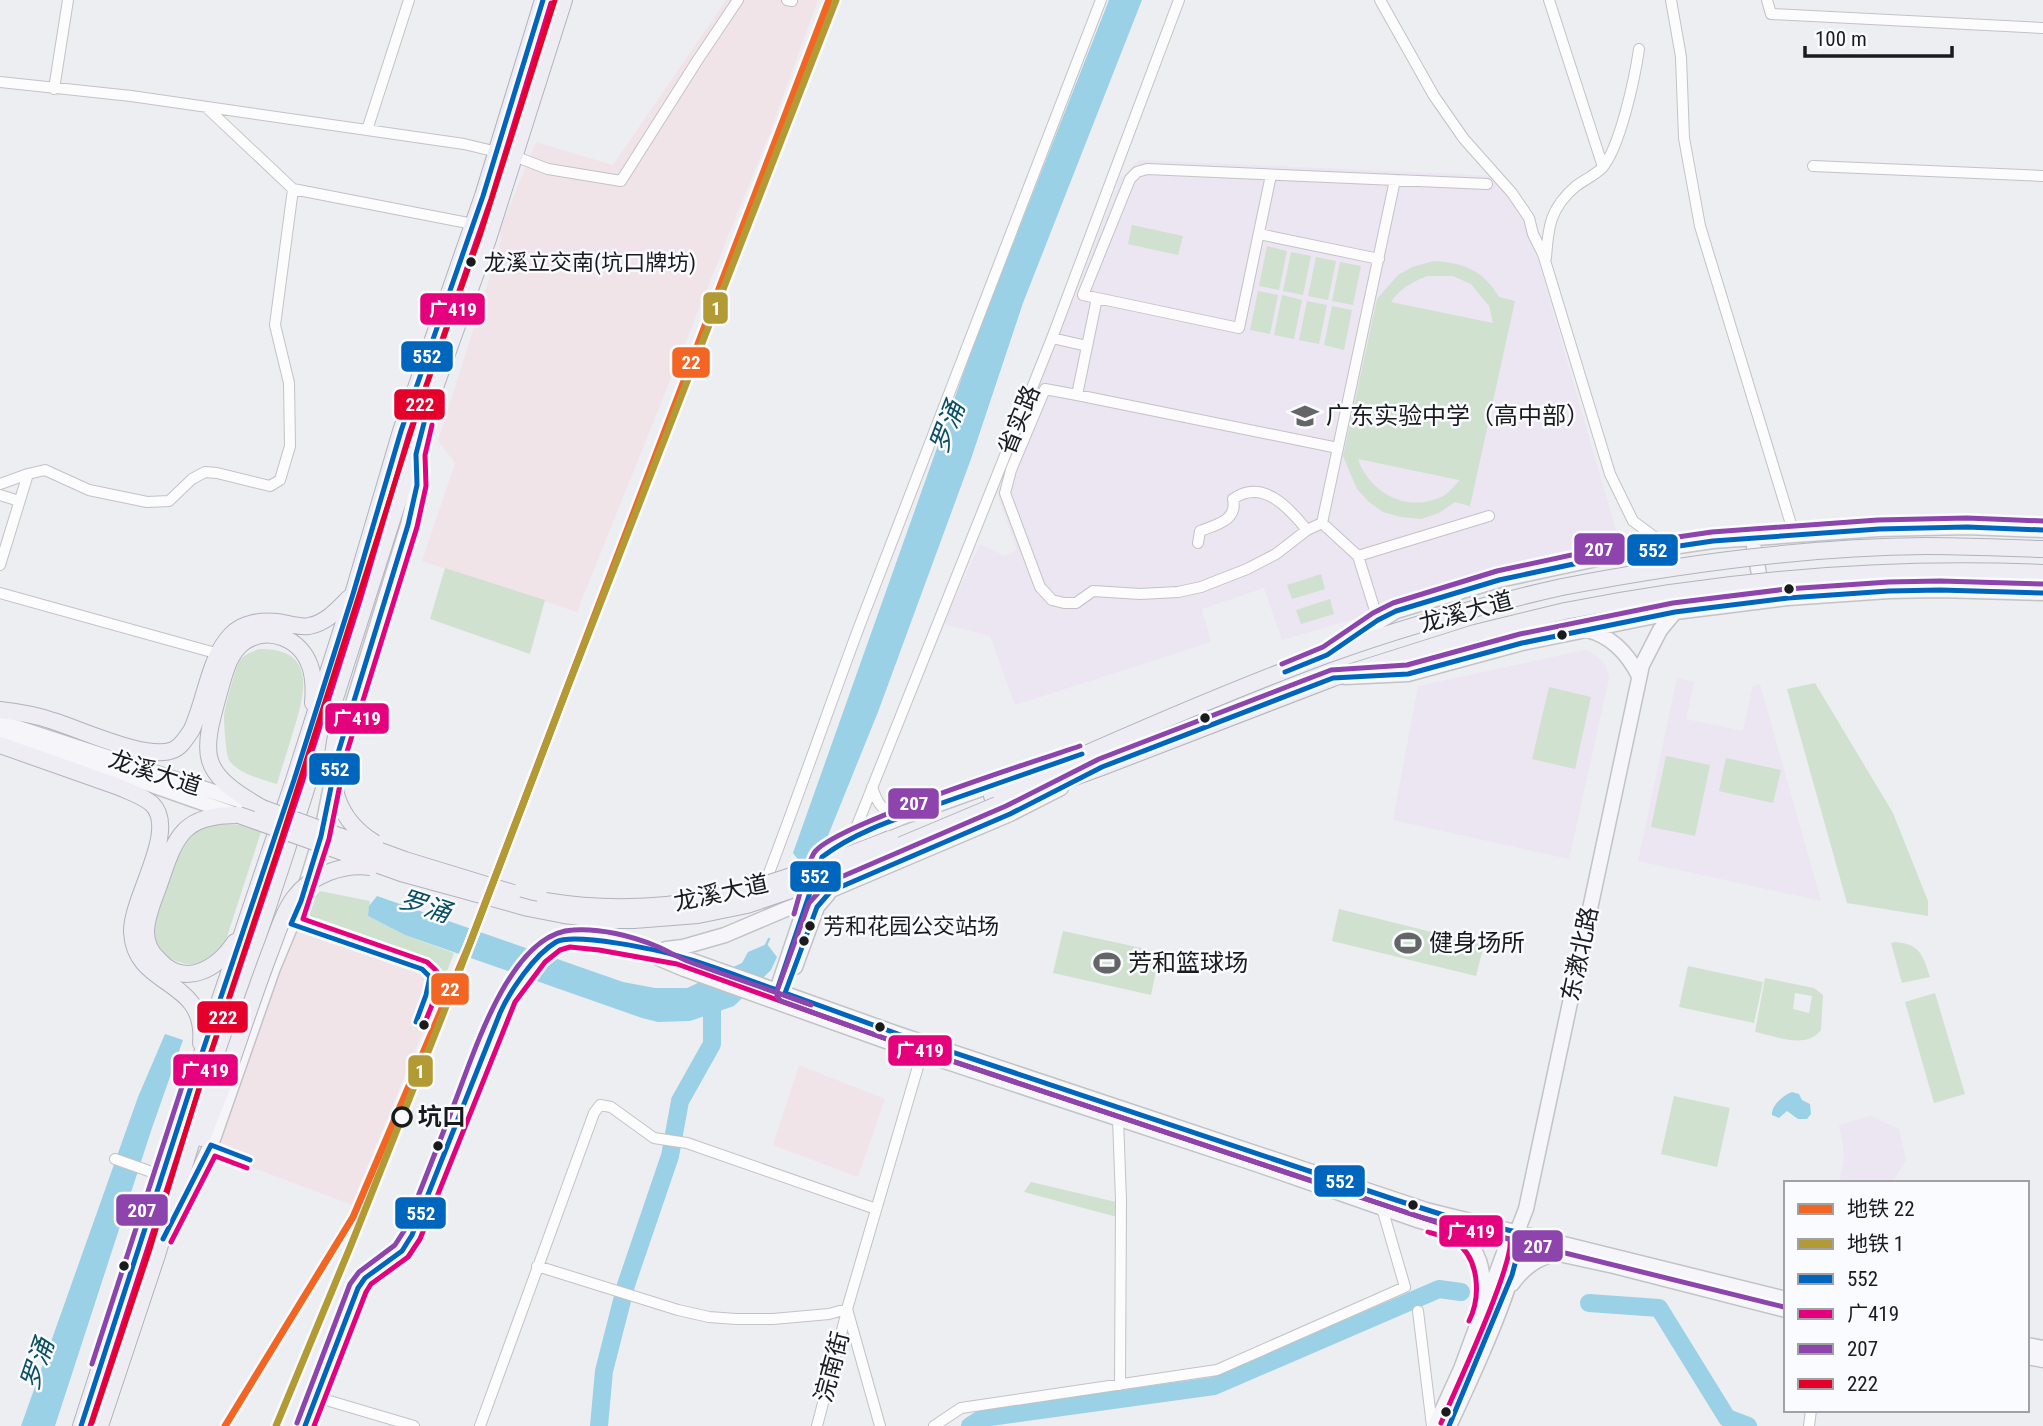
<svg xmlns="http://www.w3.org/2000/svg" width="2043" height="1426" font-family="'Roboto Condensed','Noto Sans SC',sans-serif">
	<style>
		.commercial { fill: #f1e4e9 }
		.education { fill: #ece5f2 }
		.green { fill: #d0e1d0; fill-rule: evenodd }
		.water { fill: #9ad1e6 }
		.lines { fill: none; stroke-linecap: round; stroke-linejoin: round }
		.stream { stroke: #9ad1e6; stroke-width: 2.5 }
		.river { stroke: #9ad1e6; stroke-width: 18 }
		.street-casing { stroke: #c2c3c5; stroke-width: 12 }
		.secondary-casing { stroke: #c2c3c5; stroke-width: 17 }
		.primary-casing { stroke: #b2b2bd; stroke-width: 18 }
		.street { stroke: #fcfcfd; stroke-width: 10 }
		.secondary { stroke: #f6f5f9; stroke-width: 14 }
		.primary { stroke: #eeedf4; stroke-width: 16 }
		.primary-bridge-casing { stroke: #b2b2bd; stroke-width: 18; stroke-linecap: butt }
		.primary-bridge { stroke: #eeedf4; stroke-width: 16 }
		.bus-1-casing { stroke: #f9fbfe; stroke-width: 10 }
		.bus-2-casing { stroke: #f9fbfe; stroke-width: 10 }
		.bus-3-casing { stroke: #f9fbfe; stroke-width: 10 }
		.bus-4-casing { stroke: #f9fbfe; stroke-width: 10 }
		.bus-1 { stroke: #0065bd; stroke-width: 5 }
		.bus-2 { stroke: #e5007d; stroke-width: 5 }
		.bus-3 { stroke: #8e44ad; stroke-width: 5 }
		.bus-4 { stroke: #e4002b; stroke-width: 5 }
		.metro-1-casing { stroke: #f9fbfe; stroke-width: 12 }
		.metro-2-casing { stroke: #f9fbfe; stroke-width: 12 }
		.metro-1 { stroke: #f26522; stroke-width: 7 }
		.metro-2 { stroke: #b29a34; stroke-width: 7 }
		.bus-dot { fill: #1a1b1d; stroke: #f9fbfe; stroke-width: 2.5 }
		.stop-dot { fill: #f9fbfe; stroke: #1a1b1d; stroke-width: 3.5 }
		.labels { text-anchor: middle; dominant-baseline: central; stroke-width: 5; stroke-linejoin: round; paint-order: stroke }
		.bus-label { font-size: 22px; fill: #1a1b1d; stroke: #f9fbfe; text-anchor: start }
		.poi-label { font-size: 24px; fill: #1a1b1d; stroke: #f9fbfe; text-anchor: start }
		.street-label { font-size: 24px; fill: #1a1b1d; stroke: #f9fbfe }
		.stop-label { font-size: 24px; font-weight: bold; fill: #1a1b1d; stroke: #f9fbfe; text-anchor: start }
		.water-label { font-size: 26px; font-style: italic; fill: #0a4f63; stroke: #f9fbfe }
		.line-badge { stroke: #f9fbfe; stroke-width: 2.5 }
		.badge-label { font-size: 19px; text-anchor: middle; font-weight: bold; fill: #fff }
	</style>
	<rect width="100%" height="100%" fill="#edeef1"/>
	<path class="commercial" d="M726,0H818L769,135L577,612L422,561L455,463L438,441L501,241L500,229L536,142L613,165Z
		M317,918L427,959L446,974L352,1205L216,1154L242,1075L285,956L300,921Z
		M799,1065L885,1099L858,1177L773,1145Z"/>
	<path class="education" d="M1139,160L1498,176L1527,222L1619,541L1282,640L1264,588L1202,609L1211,642L1015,705L990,636L943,624L980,544L1005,556L1017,550L996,491L1058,340L1120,178Z
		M1585,650L1596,655L1606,666L1609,678L1569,859L1393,820L1418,686Z
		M1677,678L1694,682L1686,719L1743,731L1753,686L1760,684L1821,901L1638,861Z
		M1871,1116L1899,1129L1906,1160L1892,1183H1839L1844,1159L1843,1144L1839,1125Z"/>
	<path class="green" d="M1132,225L1183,236L1178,255L1128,244Z
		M1267,246L1287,251L1279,290L1259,286Z
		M1291,252L1311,256L1303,295L1283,291Z
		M1316,257L1336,261L1328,300L1308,296Z
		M1434,261C1464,263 1483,270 1499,297L1515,301L1470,506L1455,502L1439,513L1421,519L1401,517L1383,512L1369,502L1357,489L1343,456L1377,299L1398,275L1412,267ZM1427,276H1453L1471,284L1489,306L1493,323L1391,302C1400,288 1412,282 1427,276ZM1358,459L1459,480V481C1454,486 1449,493 1443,496C1407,514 1370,493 1358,459Z
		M1340,262L1361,266L1353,305L1332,301Z
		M1258,291L1278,295L1270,334L1250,330Z
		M1282,295L1302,300L1294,339L1274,335Z
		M1307,301L1327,305L1319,344L1299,340Z
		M1332,306L1352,310L1344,350L1324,345Z
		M445,568L545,600L530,654L430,619Z
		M1321,574L1325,589L1292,599L1287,585Z
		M1330,599L1334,614L1301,624L1296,610Z
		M259,649C318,648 305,694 293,732C288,749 282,767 277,784C262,779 238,774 229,760C226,754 224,725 224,717C224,709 236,666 240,660C245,654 252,652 259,649Z
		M1815,683L1893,813L1928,901V916L1847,903L1787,689Z
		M1549,687L1591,697L1575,769L1532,759Z
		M1666,756L1710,765L1695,836L1651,827Z
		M1726,758L1781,770L1773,803L1719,791Z
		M222,824L242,825L261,832L223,949L200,966C177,964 150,955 152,927C153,914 161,899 165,886C172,868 176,847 192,834C200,827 212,825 222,824Z
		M320,891L370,901L368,916L405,935L454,953L446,974L427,959L387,943L317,918L300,921L310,903Z
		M1339,909L1484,945L1476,976L1332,941Z
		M1063,931L1160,952L1151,995L1053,973Z
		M1895,942C1920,944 1923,955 1930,977L1902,983L1891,943Z
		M1688,966L1763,982L1754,1023L1679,1007Z
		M1765,978L1814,988L1823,995L1821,1030C1806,1050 1776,1036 1755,1032ZM1795,993L1812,996L1809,1013L1793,1009Z
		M1935,993L1965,1094L1934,1103L1905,1002Z
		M1674,1096L1730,1108L1717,1167L1661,1154Z
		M1031,1182L1116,1202L1117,1217L1024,1192Z"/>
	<path class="water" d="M1109,0H1142L1023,303L971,459L878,712L821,853L800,862L793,853L976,338Z
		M377,896L623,982L655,988H687L742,963L748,952L767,944L777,957L771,970L734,1006L690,1021L658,1022L642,1018L405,935L368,916L369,906Z
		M165,1034L183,1040L152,1128L55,1426H21L138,1097Z
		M1792,1092L1799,1094L1802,1100L1810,1104L1811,1114L1807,1119H1798L1787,1111L1779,1118L1772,1115C1771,1106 1783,1095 1792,1092Z"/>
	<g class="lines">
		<path class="stream" d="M765,947L769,939"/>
		<path class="river" d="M1589,1303L1659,1308L1727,1418L1748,1426
			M599,1426L604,1371L626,1285L670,1156L680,1101L712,1044V997
			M970,1426L983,1418L1214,1386L1439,1289L1461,1292"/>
		<defs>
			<path id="street" d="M787,0L792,1
				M1380,0L1434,96L1464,139L1512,193L1529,218L1533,234L1543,254L1610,474L1633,521L1668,547
				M1549,0L1603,167
				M1671,0L1681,57L1684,138L1700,226L1794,534
				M1767,0L1771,14L2043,28
				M0,82L131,96L464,144L514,156L548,169L621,181L697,61L738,0
				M54,89L68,0
				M206,107L293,189L473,224
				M367,130L409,0
				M1813,166L2043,176
				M1271,175L1239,328L1097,298L1077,395L1338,448
				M1259,234L1379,259
				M1546,258C1548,227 1550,208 1576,186C1584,180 1595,175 1602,168C1620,148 1635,77 1639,49
				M1097,298L1083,295L1130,179L1137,172L1147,169L1487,184
				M1052,338L1087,346
				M1077,395L1045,389L1011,470L1005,493L1040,587L1052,600L1064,603H1076L1093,591L1140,594L1178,592L1201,587L1247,569L1276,554L1307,530L1322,523
				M0,484L28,474
				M0,495L19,501
				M1198,543L1200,531C1215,525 1238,521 1233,499C1263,478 1289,508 1307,530
				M1358,556L1489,516
				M0,565L28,474L45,470L89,490L147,502L169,501L192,479L205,472L217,473L270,486L280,480L290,446L289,383L275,325L293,189
				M0,593L219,654
				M1378,620L1358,556L1322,523L1395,180
				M872,787C878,806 882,809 900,818
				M852,838L1052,338L1179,0
				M764,886C797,800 827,713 859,627C939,418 1020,209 1101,0
				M1118,1119L1121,1200L1120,1385
				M115,1159L163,1176
				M537,1266L678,1310L709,1317L736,1319H773L829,1314L847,1309
				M1418,1311L1432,1426
				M316,1397L414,1426
				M480,1426L594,1113L600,1105L611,1107L654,1138L687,1143L876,1209
				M817,1426L847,1311
				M880,1426L847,1309L922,1053
				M934,1426L961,1408L1217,1370L1405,1287L1382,1208
				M1809,1426L1811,1410"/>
			<path id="secondary" d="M1754,548L1759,574L1758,602
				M1587,630C1611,636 1628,654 1639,676
				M1340,646L1396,611L1499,580L1611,556L1713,541L1879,529L1967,527L2043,530
				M1345,677L1408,674L1522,643L1675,612L1724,606L1788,598L1889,591L1940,590L2043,593
				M0,722L248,803
				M0,736L35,744L234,814
				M338,752L408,525L417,485L416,454
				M816,872L822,857L836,846L846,840L900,818L1037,769
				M666,949L683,947L725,935L1010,814L1061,788
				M658,958L684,969L911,1050L1259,1165L1417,1220L1467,1234L1614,1266L1786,1310
				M795,967L817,907L828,894
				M777,999V990L809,895
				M172,1219L198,1172L211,1145L273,968L301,901L321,836L333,776
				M1459,1234C1481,1250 1483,1271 1484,1297
				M1512,1284C1524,1267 1537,1258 1557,1254
				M2027,1345L2043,1348
				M2027,1357L2043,1360
				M305,1426L358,1288L365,1278L402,1251L412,1235L507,998L539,956L556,942L569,938L600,941L679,956L898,1034L1426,1210L1786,1299
				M1435,1426L1461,1369L1508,1242L1517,1232L1526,1209L1642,665L1660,630L1675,612
				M1449,1426C1465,1392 1524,1268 1518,1237"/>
			<path id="primary" d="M0,710C18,712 36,715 53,721C80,729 147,761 173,750C181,747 186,738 191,731C205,703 209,657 231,635C242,623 262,620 277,622C287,623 299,628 309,626C326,623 337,610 349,598
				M0,745L119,787C130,792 143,796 152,804C179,830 131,898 132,932C135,990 207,976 201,1043
				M992,796C1102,746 1213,697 1326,655C1403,627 1482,605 1562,587
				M997,805L1102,767L1333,678L1475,633L1565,611
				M262,808C198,771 201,757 220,689C225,672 229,653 244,642C269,625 301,639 310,666C314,677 314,691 313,703
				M235,942C218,968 185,989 159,960C151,953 146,943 146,932C146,916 154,899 159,885C176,835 182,815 239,815
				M202,1138L225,1080
				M81,1426L200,1059L294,780L353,594L401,431L483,196L543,0
				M100,1426L157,1255L207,1091L286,852L428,407L488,239L564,0"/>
		</defs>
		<use href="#street" class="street-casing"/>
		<use href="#secondary" class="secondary-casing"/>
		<use href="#primary" class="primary-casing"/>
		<use href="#street" class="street"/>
		<use href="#secondary" class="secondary"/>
		<use href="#primary" class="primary"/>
		<defs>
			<path id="primary-bridge" d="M1562,587C1682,564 1803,547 1926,546C1965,546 2004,548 2043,549
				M1565,611C1723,580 1882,566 2043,573
				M336,736C327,780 334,818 375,843
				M262,808L405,860L513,893
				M239,815L401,873L528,908L564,915L606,920H634L698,915L747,905L806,885L997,805
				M545,901C678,923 769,886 890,839
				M225,1080C240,1037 254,994 270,952C277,934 283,913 294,898C311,875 343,863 371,867"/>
		</defs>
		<use href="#primary-bridge" class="primary-bridge-casing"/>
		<use href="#primary-bridge" class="primary-bridge"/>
		<defs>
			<path id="bus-1" d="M1285,672L1327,655L1378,620L1396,611L1499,580L1611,556L1713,541L1879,529L1967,527L2043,530
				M416,1022L426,995L430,977L422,969L291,924L301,901L321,836L338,753L408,525L417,485L416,454L424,423
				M163,1239L211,1145L250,1160
				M81,1426L200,1059L294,780L353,594L401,431L483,196L543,0
				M305,1426L358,1288L365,1278L402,1251L412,1235L500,1013C510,991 534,955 556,942C574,932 659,950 681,957C713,966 745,979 777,990L822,857C856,831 899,818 939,804C987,787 1034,771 1082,754
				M1449,1426L1512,1275L1520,1245L1517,1232L1453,1218L1396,1200L898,1034L785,993L817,907L831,891L1010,814L1102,767L1333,678L1408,674L1522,643L1675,612L1788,598L1889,591L1940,590L2043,593"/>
			<path id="bus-2" d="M424,1025C428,1014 441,987 439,975C437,970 431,966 427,962L303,919L329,839L346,755L417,527L426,486L425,455L432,425
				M1428,1232C1437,1235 1447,1236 1454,1241C1480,1257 1481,1297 1469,1321
				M171,1242L215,1156L247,1168
				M90,1426L208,1062L302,783L361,597L409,434L491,199L551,3
				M314,1426L366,1292L371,1284L408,1257L420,1239L515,1002L545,962L560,950L570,947L599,950L677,964L895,1042L1393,1208L1451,1227L1510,1239C1515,1263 1454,1393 1441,1423"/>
			<path id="bus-3" d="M1282,664L1323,647L1373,613L1393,603L1497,571L1609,547L1712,532L1878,520L1967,518L2043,521
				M794,914C799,898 806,867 814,853C830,826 1039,760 1080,746
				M1784,1307L1423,1218L895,1042L781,1001L777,997V991L809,903L827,883L1006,806L1099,759L1331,670L1407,665L1520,634L1673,603L1787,589L1889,582L1940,581L2043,584
				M92,1364L192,1056
				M297,1423L350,1284L359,1272L395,1245L404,1231C421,1190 437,1148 453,1107C473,1057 509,933 573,930C600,928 632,936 656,946C668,951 679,958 690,962C730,977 771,990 811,1005"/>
			<path id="bus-4" d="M92,1423L149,1252L199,1088L278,849L420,404L480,236L555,0"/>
		</defs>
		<use href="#bus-1" class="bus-1-casing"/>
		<use href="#bus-2" class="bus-2-casing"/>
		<use href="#bus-3" class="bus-3-casing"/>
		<use href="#bus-4" class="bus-4-casing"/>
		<use href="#bus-1" class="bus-1"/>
		<use href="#bus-2" class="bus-2"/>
		<use href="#bus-3" class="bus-3"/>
		<use href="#bus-4" class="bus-4"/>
		<defs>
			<path id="metro-1" d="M225,1426L353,1217L470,943L829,0"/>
			<path id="metro-2" d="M276,1426L351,1245L443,1014L568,686L836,0"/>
		</defs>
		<use href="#metro-1" class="metro-1-casing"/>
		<use href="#metro-2" class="metro-2-casing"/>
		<use href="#metro-1" class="metro-1"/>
		<use href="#metro-2" class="metro-2"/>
	</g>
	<defs>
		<symbol id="school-bare" viewBox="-9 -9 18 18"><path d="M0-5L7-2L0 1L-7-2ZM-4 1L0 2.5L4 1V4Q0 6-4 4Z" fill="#646567" stroke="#f9fbfe" stroke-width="2.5" paint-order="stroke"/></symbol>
		<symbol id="stadium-bare" viewBox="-9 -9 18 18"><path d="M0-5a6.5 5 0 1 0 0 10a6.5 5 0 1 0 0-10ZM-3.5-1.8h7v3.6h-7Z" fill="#646567" stroke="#f9fbfe" stroke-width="2.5" paint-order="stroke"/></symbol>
	</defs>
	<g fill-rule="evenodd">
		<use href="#school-bare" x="1286" y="397" width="38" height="38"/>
		<use href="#stadium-bare" x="1389" y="924" width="38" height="38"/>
		<use href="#stadium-bare" x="1088" y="944" width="38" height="38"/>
	</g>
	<g class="bus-dot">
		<circle cx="471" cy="262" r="6"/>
		<circle cx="1789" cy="589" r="6"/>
		<circle cx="1562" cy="635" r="6"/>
		<circle cx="1205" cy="718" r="6"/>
		<circle cx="810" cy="926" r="6"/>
		<circle cx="804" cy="941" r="6"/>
		<circle cx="424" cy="1025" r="6"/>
		<circle cx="880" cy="1027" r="6"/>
		<circle cx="438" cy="1146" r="6"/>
		<circle cx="1413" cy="1205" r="6"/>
		<circle cx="124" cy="1266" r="6"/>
		<circle cx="1446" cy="1412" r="6"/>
	</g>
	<circle class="stop-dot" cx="402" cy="1117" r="9"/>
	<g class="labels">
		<g class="bus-label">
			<text x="484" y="262">龙溪立交南(坑口牌坊)</text>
			<text x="823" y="926">芳和花园公交站场</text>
		</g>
		<g class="poi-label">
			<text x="1326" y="416">广东实验中学（高中部）</text>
			<text x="1429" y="943">健身场所</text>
			<text x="1128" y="963">芳和篮球场</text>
		</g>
		<g class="street-label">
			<text transform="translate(1019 420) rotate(-68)">省实路</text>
			<text transform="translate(1466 612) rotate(-15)">龙溪大道</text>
			<text transform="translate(155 773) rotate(18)">龙溪大道</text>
			<text transform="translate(721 893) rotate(-12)">龙溪大道</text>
			<text transform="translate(1580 954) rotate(-78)">东漖北路</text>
			<text transform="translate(832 1367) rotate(-75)">浣南街</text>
		</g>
		<g class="stop-label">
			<text x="418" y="1117">坑口</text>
		</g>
		<g class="water-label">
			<text transform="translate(947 427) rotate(-69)">罗涌</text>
			<text transform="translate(425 906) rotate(18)">罗涌</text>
			<text transform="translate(37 1364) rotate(-71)">罗涌</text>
		</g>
	</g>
	<g class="line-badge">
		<rect x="702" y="291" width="27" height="34" rx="7" fill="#b29a34"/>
		<rect x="419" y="292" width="67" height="34" rx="7" fill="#e5007d"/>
		<rect x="400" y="340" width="54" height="33" rx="7" fill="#0065bd"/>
		<rect x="671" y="346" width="40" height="33" rx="7" fill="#f26522"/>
		<rect x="393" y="388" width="53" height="33" rx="7" fill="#e4002b"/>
		<rect x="1573" y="532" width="53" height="34" rx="7" fill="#8e44ad"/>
		<rect x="1626" y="533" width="53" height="34" rx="7" fill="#0065bd"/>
		<rect x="324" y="702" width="66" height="33" rx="7" fill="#e5007d"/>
		<rect x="308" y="752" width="53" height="34" rx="7" fill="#0065bd"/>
		<rect x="887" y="787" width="53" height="33" rx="7" fill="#8e44ad"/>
		<rect x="789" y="860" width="53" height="33" rx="7" fill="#0065bd"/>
		<rect x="430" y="972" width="40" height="34" rx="7" fill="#f26522"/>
		<rect x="196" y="1000" width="53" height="34" rx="7" fill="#e4002b"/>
		<rect x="887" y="1034" width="66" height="33" rx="7" fill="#e5007d"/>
		<rect x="172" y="1053" width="67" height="34" rx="7" fill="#e5007d"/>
		<rect x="407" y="1054" width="27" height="34" rx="7" fill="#b29a34"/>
		<rect x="1313" y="1164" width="53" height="34" rx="7" fill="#0065bd"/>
		<rect x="115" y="1193" width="54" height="34" rx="7" fill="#8e44ad"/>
		<rect x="394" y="1196" width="53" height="34" rx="7" fill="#0065bd"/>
		<rect x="1438" y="1214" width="66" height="34" rx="7" fill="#e5007d"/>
		<rect x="1511" y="1229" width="53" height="34" rx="7" fill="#8e44ad"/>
	</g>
	<g class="badge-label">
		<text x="716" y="315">1</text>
		<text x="453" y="316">广419</text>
		<text x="427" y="363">552</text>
		<text x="691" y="369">22</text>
		<text x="420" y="411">222</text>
		<text x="1599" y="556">207</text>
		<text x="1653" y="557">552</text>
		<text x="357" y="725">广419</text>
		<text x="335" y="776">552</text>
		<text x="914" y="810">207</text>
		<text x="815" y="883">552</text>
		<text x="450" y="996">22</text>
		<text x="223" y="1024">222</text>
		<text x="920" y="1057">广419</text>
		<text x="205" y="1077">广419</text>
		<text x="420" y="1078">1</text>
		<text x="1340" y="1188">552</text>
		<text x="142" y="1217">207</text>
		<text x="421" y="1220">552</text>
		<text x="1471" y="1238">广419</text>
		<text x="1538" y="1253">207</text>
	</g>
	<rect x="1784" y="1181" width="245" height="231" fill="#f9fbfe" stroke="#a0a1a4" stroke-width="2"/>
	<rect x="1798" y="1204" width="35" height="10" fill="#f26522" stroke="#a0a1a4" stroke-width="2"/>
	<text x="1847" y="1216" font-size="21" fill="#1a1b1d">地铁 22</text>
	<rect x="1798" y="1239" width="35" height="10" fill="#b29a34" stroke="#a0a1a4" stroke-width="2"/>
	<text x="1847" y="1251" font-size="21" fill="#1a1b1d">地铁 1</text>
	<rect x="1798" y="1274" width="35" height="10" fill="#0065bd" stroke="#a0a1a4" stroke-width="2"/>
	<text x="1847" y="1286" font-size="21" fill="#1a1b1d">552</text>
	<rect x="1798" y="1309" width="35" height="10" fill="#e5007d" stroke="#a0a1a4" stroke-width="2"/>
	<text x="1847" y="1321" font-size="21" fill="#1a1b1d">广419</text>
	<rect x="1798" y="1344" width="35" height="10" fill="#8e44ad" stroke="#a0a1a4" stroke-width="2"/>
	<text x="1847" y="1356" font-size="21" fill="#1a1b1d">207</text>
	<rect x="1798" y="1379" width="35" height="10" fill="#e4002b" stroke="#a0a1a4" stroke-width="2"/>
	<text x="1847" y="1391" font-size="21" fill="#1a1b1d">222</text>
	<path d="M1805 46v10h147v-10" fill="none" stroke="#1a1b1d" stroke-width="3.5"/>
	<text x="1815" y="46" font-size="21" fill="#1a1b1d" stroke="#f9fbfe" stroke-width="5" paint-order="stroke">100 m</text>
</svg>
